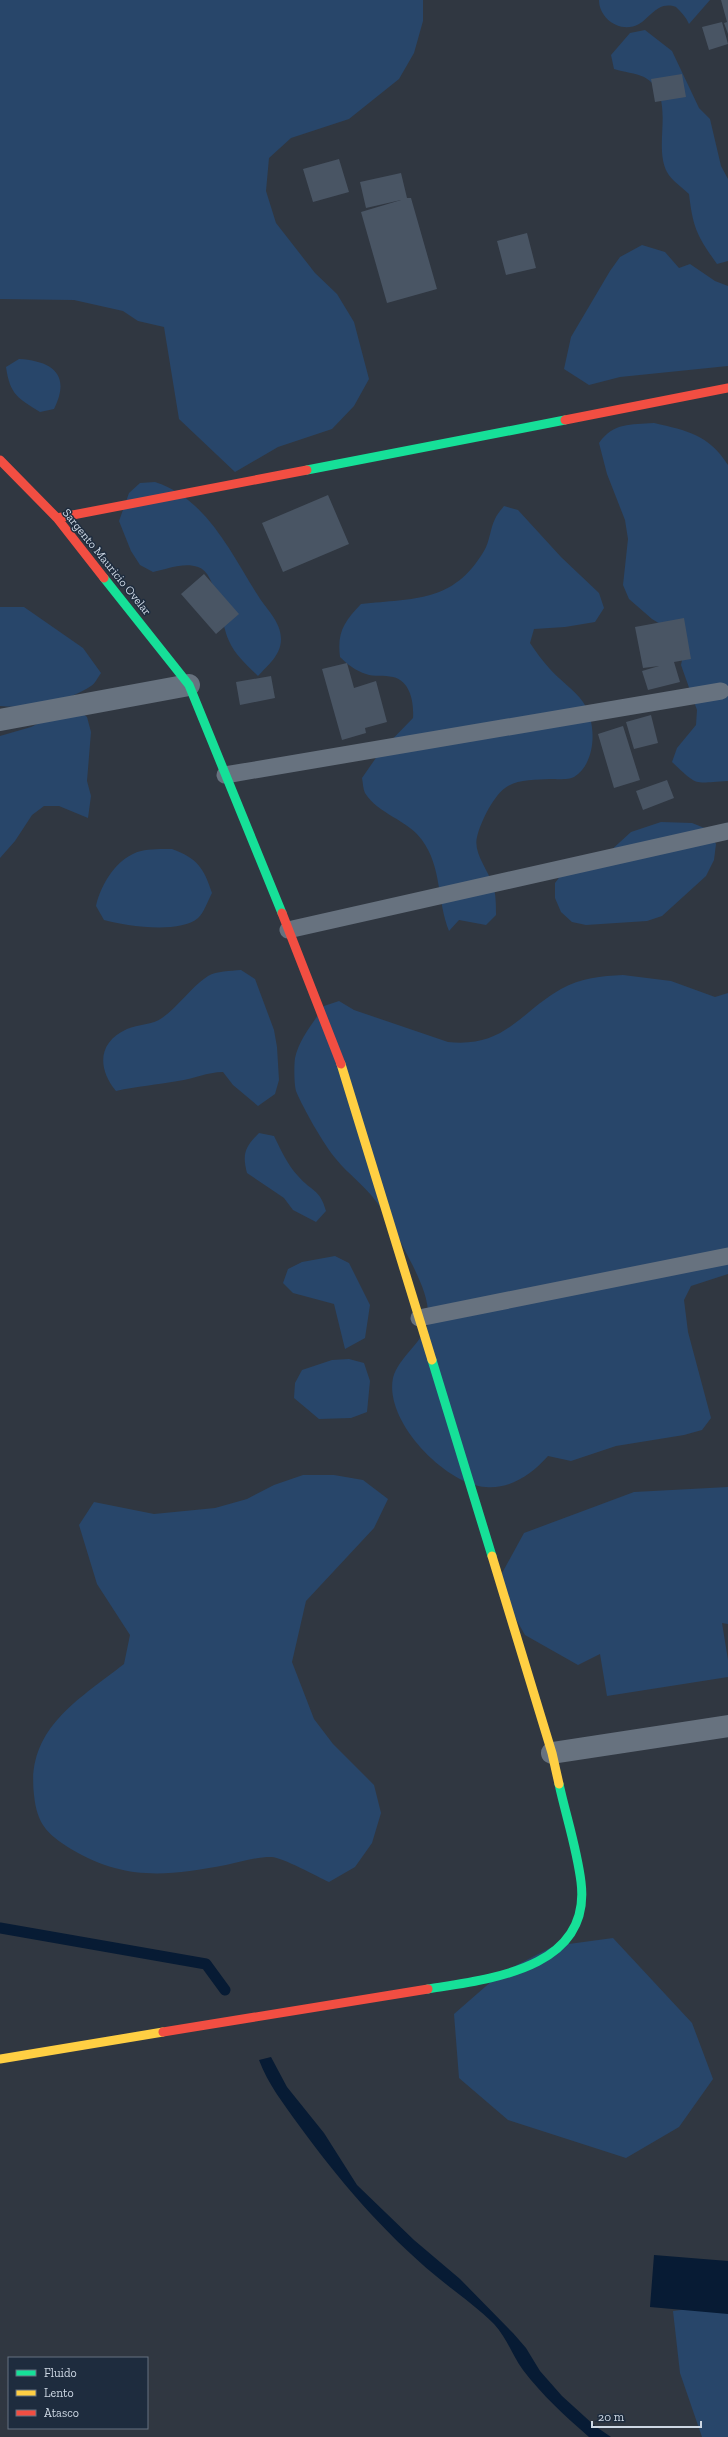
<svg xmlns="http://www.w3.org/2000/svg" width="728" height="2437" font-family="'Zilla Slab',serif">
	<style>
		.green { fill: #28466a }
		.water { fill: #071b34 }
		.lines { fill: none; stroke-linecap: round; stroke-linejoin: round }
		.stream { stroke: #071b34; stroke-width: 11 }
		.building { fill: #495564 }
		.lane { stroke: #67727f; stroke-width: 17 }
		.street { stroke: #67727f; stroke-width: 22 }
		.fast { stroke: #16e098; stroke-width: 9 }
		.slow { stroke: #ffcf43; stroke-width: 9 }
		.jam { stroke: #f24e42; stroke-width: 9 }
		.labels { text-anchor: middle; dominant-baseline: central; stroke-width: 3; stroke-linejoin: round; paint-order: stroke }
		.street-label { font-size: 12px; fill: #cdd7e3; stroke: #1e2c3e }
	</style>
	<rect width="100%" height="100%" fill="#303741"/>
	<path class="green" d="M0,0H423V21L414,53L399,79L349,119L291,138L269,158L266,191L276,223L315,273L337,294L354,322L369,379L354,406L332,429L278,447L235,472L179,419L164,327L138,321L123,311L74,300L0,299Z
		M599,0H710L689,24C686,17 681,12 676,7C658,0 649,19 639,24C621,34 599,19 599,0Z
		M645,30L672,51L699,108L710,119L721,166L728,179V261L717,264C697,236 693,228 689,194C683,188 671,180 667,172C652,144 678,96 644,77C636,73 623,72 614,69L611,55L630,33Z
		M642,245L665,252L679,268L690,264L715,281L728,286V366L620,377L589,385L564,369L571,337L610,271L620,257Z
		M19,359C53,361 71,375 54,409L40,412C18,398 10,395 6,367Z
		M654,423C688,431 708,434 728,465V781C692,783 699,787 672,762L677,748L696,725L697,710L681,665L684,650L680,636L652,619L629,599L623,585L628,539L625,520L607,474L599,443C614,422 630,425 654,423Z
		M155,482C206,498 231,553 257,594C265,608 281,621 281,639C281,655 268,665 258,676C247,665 235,655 229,641C221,625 217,572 198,567C184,562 167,569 153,572L140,565L131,551L119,521L129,493L140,483Z
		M504,506L518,510L561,557L599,593L604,608L595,622L565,627L534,629L530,643C536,652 542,660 549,668C559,680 574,689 583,702C597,722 597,763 574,777C569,780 557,779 550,779C537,780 520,779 508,786C494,794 481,821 477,837C473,853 488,870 493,885C496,895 496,904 496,915L486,925L459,920L449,931C437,901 442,867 422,840C408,820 378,814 365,793C363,789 363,783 362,778L380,752L413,718C414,704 411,681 393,677C384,675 374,677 366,674C356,671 347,664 340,657C337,632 344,622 361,604C415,598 453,603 484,551C490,541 490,529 495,519C497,514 501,510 504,506Z
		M0,607H24L83,648L101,673C98,677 95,684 91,686C67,702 28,709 0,706Z
		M74,706L87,717L91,732L87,781L91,796L88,818L59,806H44L32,815L15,841L0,858V736L31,727Z
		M661,822L692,823L707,829L716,844L714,860L706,876L662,916L647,921L586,925L572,922L561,912L555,898V883L564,871L608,853L631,832Z
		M172,849C197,858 204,868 212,893C208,900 204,913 198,918C180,934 125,926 104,920L96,906C101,884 117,857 141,851C150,849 162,849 172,849Z
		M241,970L255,979L274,1030L277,1047L279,1080L275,1094L258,1106L233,1085L223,1072C207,1072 194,1079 178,1081C157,1085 137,1086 116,1091C97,1068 98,1042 127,1029C138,1024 153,1025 162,1018C179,1006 191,987 208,976C217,971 230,971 241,970Z
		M623,975L671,981L715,997L728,993V1274L691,1286L684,1300L688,1332L711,1418L702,1430L684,1435L616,1446L571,1461L548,1456C532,1474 511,1489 486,1487C445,1484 384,1421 393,1378C398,1358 426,1338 428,1323C430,1302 422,1285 413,1266C402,1245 390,1219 375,1200C364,1185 348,1174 336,1159C324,1145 303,1108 296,1091C294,1083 294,1066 295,1058C299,1039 314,1022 324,1006L339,1001L354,1010L448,1042C505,1048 519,1013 561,989C581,978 601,976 623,975Z
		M259,1133L274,1136C281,1150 287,1164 298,1176C312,1192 320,1189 326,1211L316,1222L293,1210L284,1198L247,1173C242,1154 245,1147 259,1133Z
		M335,1256L349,1263L370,1305L365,1338L345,1349L334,1304L293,1293L283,1283L288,1269L302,1262Z
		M349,1359L364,1363L370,1381L367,1412L351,1418L319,1419L294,1398L295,1383L302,1370L332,1360Z
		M303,1475H334L363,1480L388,1499L374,1528L306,1601L292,1662L314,1719L333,1744L374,1785L381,1813L372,1843L355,1867L329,1882C318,1877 280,1856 271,1857C256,1857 240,1862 226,1865C167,1876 125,1881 71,1849C47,1834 37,1824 34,1795C26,1729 78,1700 124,1664L130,1635L97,1584L79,1525L94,1502L154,1514L215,1508L247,1499L274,1485Z
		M728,1487V1624L722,1623L728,1660V1677L607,1696L600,1654L578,1665L525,1635L496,1584L524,1533L634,1492Z
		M613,1938L692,2023L713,2079L679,2127L626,2158L508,2120L459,2078L454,2014L501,1973L554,1946Z
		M728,2304V2437H702L680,2373L673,2311Z"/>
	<path class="water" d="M271,2057L287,2087L324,2133L357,2185L414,2240L460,2279L513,2333L526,2348L540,2371L562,2396L595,2426L611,2437H589C565,2416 542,2395 523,2370C512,2355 507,2338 494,2324C476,2306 455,2292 436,2276C383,2232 338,2179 298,2124C283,2103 268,2084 259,2060Z
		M654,2255L728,2261V2314L650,2307Z"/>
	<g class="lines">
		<path class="stream" d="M0,1928L206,1964L225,1990"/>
	</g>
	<path class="building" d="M721,0H728V34L724,23L727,22Z
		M722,22L728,44L709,50L702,27Z
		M682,74L686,97L655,102L651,79Z
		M339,159L349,192L313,202L303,169Z
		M401,173L407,198H411L437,289L387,303L361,212L401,200L366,208L360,182Z
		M527,233L536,268L506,275L497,241Z
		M328,495L349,544L283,572L262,523Z
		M204,574L239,614L216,634L181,594Z
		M684,618L691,659L674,662L680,682L648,690L642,671L659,666L643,668L635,627Z
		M347,663L354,688L376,681L387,722L365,728L366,733L342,740L322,669Z
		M271,676L275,698L240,705L236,682Z
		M651,715L658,743L634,749L626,722Z
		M623,726L640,780L614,788L598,734Z
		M667,780L674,798L643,810L636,791Z"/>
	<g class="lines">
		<path class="lane" d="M225,775L721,691
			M288,930L728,831
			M419,1318L728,1256"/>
		<path class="street" d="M0,720L189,685
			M552,1753L728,1726"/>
		<path class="fast" d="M307,470L565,420
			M104,578L189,685L282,913
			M432,1360L492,1556
			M428,1989C490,1979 592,1969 581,1882C577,1849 566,1816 559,1784"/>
		<path class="slow" d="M341,1064L432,1360
			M492,1556L552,1753L559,1784
			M0,2059L163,2032"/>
		<path class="jam" d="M565,420L728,388
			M0,460L57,518L104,578
			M57,518L307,470
			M282,913L341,1064
			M163,2032L428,1989"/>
	</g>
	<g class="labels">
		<g class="street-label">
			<text transform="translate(107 562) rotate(51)">Sargento Mauricio Ovelar</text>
		</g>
	</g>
	<rect x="8" y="2357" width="140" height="72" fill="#1e2c3e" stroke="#647080"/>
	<rect x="16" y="2370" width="20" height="6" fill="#16e098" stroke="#647080"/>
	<text x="44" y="2377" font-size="12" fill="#cdd7e3">Fluido</text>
	<rect x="16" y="2390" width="20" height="6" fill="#ffcf43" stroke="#647080"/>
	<text x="44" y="2397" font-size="12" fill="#cdd7e3">Lento</text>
	<rect x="16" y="2410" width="20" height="6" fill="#f24e42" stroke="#647080"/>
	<text x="44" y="2417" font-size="12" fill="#cdd7e3">Atasco</text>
	<path d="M592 2421v6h109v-6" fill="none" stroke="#cdd7e3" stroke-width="2"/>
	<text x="598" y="2421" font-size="12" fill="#cdd7e3" stroke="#1e2c3e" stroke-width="3" paint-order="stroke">20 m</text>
</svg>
